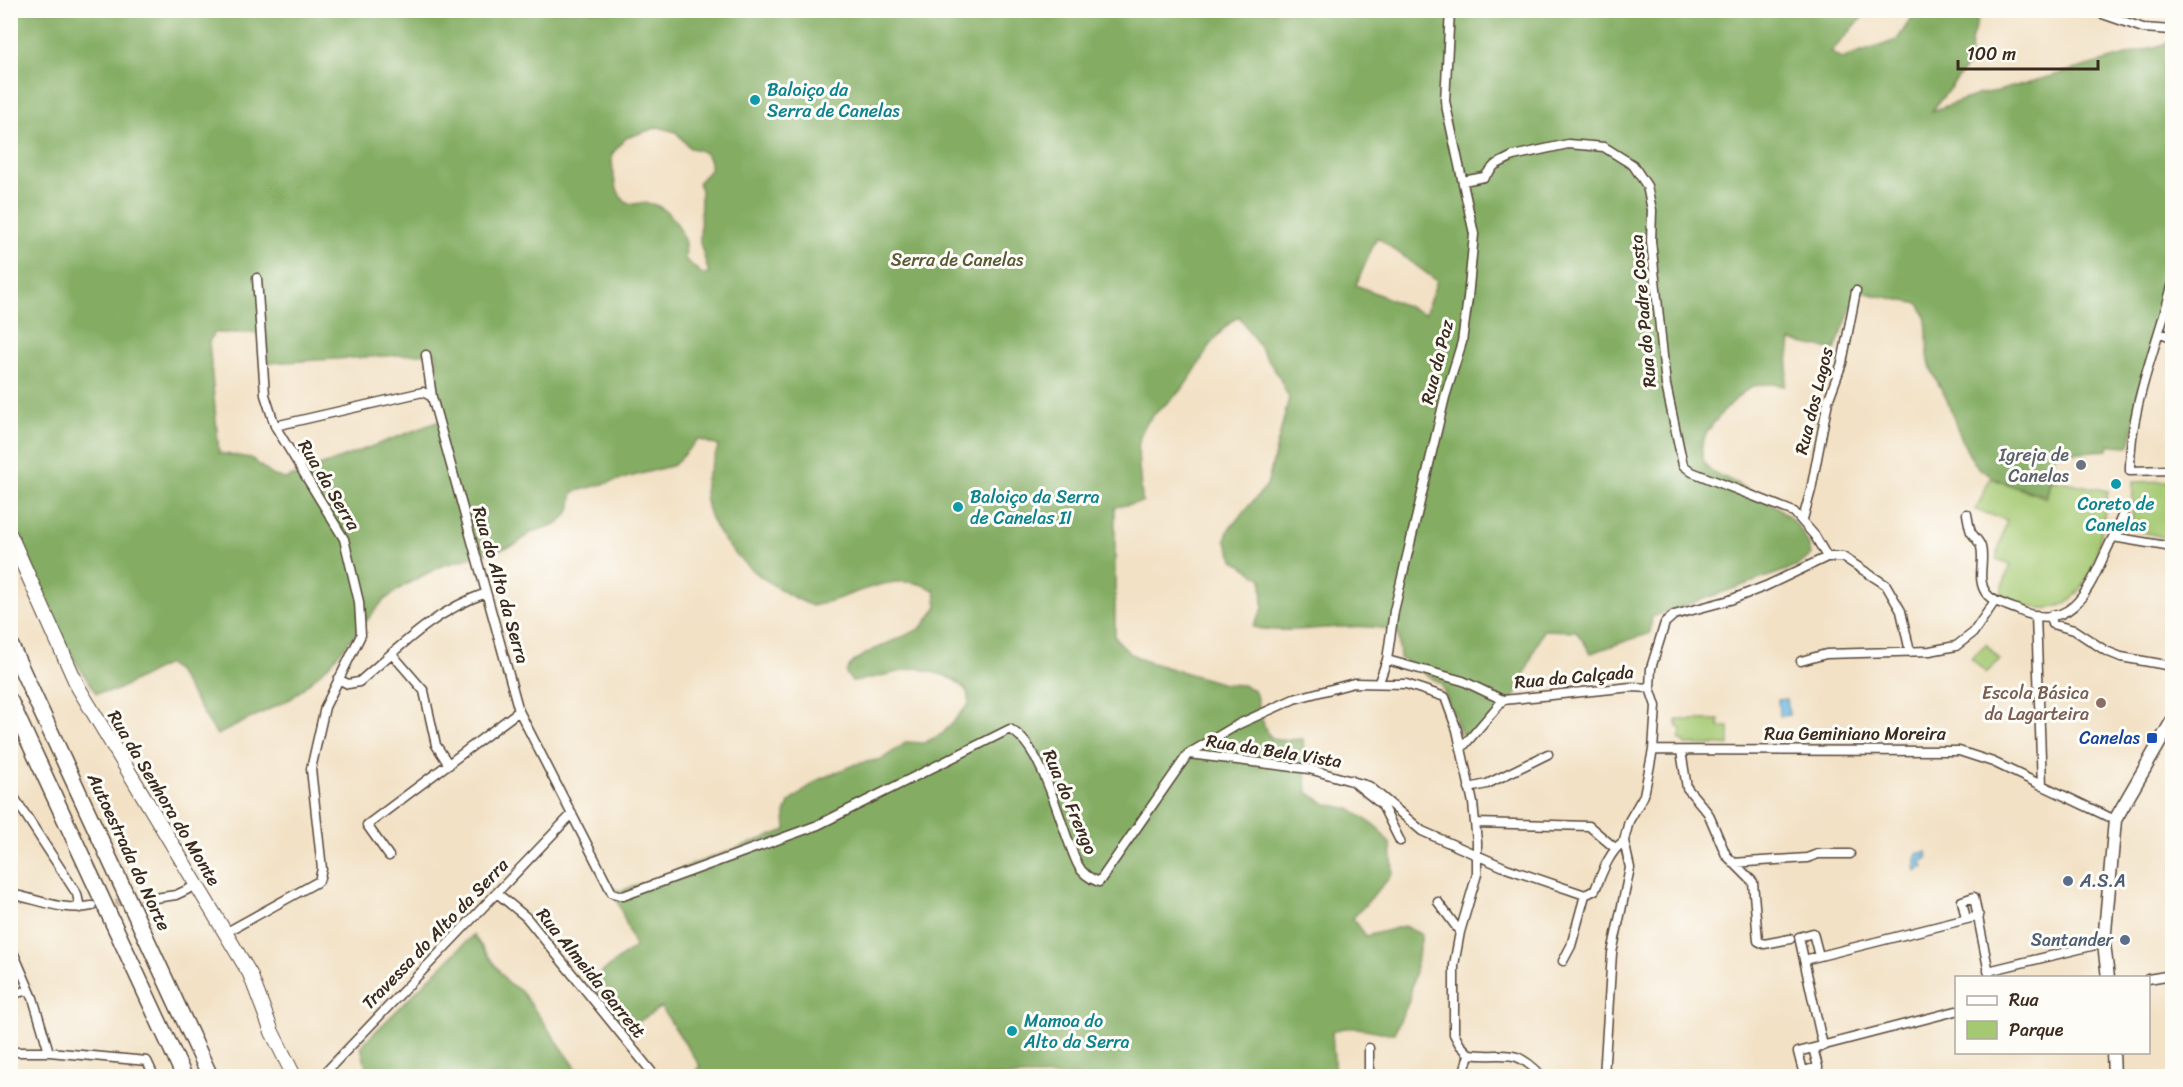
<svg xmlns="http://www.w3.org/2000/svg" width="2183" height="1087" font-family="Sriracha,sans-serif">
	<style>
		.green { fill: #a5c972; stroke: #707a48; stroke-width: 1.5 }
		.forest { fill: #84ad64; stroke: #606c41; stroke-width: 1.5; fill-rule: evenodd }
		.water { fill: #6abae5; stroke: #527282; stroke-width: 1.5 }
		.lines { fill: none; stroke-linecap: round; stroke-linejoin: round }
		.minor-tunnel { stroke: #cdbca4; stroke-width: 8; stroke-dasharray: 8 4; stroke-linecap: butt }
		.minor-casing { stroke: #564537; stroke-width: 11 }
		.secondary-casing { stroke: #564537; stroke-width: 15 }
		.primary-casing { stroke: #564537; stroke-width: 16 }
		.motorway-casing { stroke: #564537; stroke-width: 18 }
		.minor { stroke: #fff; stroke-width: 8 }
		.secondary { stroke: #fff; stroke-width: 12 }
		.primary { stroke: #fff; stroke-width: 14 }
		.motorway { stroke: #fff; stroke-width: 15 }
		.culture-dot { fill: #0f9aa8; stroke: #fdfcf7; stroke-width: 2 }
		.worship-dot { fill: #6b7280; stroke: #fdfcf7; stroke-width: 2 }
		.education-dot { fill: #8d6e63; stroke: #fdfcf7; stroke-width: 2 }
		.transit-dot { fill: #1a4fb4; stroke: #fdfcf7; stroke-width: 2 }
		.service-dot { fill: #5c6f8a; stroke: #fdfcf7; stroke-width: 2 }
		.labels { text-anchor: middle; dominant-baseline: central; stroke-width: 6; stroke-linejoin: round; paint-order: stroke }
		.culture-label { font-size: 18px; fill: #0d838f; stroke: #fdfcf7; text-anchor: start }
		.park-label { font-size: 18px; fill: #5b5a37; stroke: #fdfcf7 }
		.street-label { font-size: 18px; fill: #3b2a1e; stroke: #fdfcf7 }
		.worship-label { font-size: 18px; fill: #5b616d; stroke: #fdfcf7; text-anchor: end }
		.education-label { font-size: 18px; fill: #785e54; stroke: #fdfcf7; text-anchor: end }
		.transit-label { font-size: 18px; fill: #164399; stroke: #fdfcf7; text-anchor: end }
		.service-label { font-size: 18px; fill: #4e5e75; stroke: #fdfcf7; text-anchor: start }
	</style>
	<rect width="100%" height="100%" fill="#fdfcf7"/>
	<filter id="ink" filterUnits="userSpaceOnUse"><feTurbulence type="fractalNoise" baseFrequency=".0167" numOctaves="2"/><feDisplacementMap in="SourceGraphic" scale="12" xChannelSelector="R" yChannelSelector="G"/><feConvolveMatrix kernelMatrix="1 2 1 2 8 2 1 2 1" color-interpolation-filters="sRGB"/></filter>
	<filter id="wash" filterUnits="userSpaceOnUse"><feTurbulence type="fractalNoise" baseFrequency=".008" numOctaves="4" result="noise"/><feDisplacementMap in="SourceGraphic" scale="24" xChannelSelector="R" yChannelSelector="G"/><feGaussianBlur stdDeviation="1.35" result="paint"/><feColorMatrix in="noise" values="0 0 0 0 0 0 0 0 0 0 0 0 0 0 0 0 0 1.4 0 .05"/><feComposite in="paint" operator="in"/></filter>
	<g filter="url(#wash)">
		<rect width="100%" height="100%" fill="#f2e1c5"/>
		<path class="green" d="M1990,478L2046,498L2051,479L2108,491C2102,527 2096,605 2049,608C2029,610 2016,604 2001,593L2010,564L1996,559L2007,520L1976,510Z
			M2172,481V539L2132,530L2133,482Z
			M1986,644L2000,660L1986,673L1971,658Z
			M1677,720H1719V727H1729V745H1685L1684,741L1679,740L1682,729L1677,727Z"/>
		<path class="forest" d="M10,11H1868L1831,52L1841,59L1897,40L1916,11H1981L1972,37L1968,65L1932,111L1980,94L1998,91L2172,42V277L2129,446L2109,445L2108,450L2054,454L2047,496C2026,489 2001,484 1983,471C1964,458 1955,418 1946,398C1940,385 1932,376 1929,361C1925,342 1931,320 1919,304L1861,292L1850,311L1835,350L1791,341L1785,386C1767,382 1752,383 1738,397C1726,409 1710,424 1703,440C1700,449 1702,463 1710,470C1715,474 1724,477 1730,480C1761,496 1806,518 1811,555L1798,566L1652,617L1650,633L1591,653L1576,631L1543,630L1516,695L1483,727L1462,735L1441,684L1400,658L1398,632C1352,617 1299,638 1253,627L1263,608L1262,579L1235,561L1225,540L1229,529L1267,485L1289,398L1278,375L1239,316C1211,334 1202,364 1182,389C1167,406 1143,416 1139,442C1136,458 1142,484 1142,502L1115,507V637L1128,652L1145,661L1224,684L1243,685L1254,690C1260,702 1261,733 1274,739C1281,742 1295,739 1303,739L1307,792L1326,804L1350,809L1377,827L1391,845L1393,874L1353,918L1366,936L1404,926L1422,935L1409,1001L1394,1033C1374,1033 1351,1022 1332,1032L1335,1076H691L700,1066L661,1007L626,1030L589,982L635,947L613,889L621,891L786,830L785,813L789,803L818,780L856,764L882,759L907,742L924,743L942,734L969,704L967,691L956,681L943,675L916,668L858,681H852L846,674C847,655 905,638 920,628C927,622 932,613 937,606L935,591C897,566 850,599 812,606C768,587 702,541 705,485C706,471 716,459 718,446L698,439L674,465L573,492L570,511L559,523L532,532L515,545L441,566L405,585L383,601L330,664L292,698L217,735L176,670L167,664L115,691L96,693L68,650L11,514ZM658,127L676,132L690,148C703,150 712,155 710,170L698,183L701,190L700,243L709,273L702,274L685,259C689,236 671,205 646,203C639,202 633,206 627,203C614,195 612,167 612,154L626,138ZM1377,237L1437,281L1425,314L1356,285ZM214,333H266L268,363L436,353L437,392L445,419L285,479L272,475L251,458L219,453L209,342Z
			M473,935L508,983L521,991L582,1076H368L361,1046Z"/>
		<path class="water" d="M1787,699L1789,715L1780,716L1778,700Z
			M1927,852L1928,858L1921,862L1924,867L1915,871L1917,854Z"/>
	</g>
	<g filter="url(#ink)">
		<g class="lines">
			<path class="minor-tunnel" d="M103,904L148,899"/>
			<defs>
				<path id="minor" d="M2091,10L2143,28L2172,30
					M1463,181L1484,177L1495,165L1513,156L1568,144L1604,147L1633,165L1647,186L1652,210L1651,241L1666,385L1683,465L1692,472L1794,512L1815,536L1827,557
					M2172,286C2157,346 2129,409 2130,471L2172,470
					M2160,333L2172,337
					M426,355L432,397L519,711L612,893L623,896L818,825L1010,729C1045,748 1061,831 1078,865C1082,873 1091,879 1099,882L1188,754L1239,724L1294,699L1354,683L1406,684L1445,697L1457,730L1473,803L1477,842V874L1460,932L1454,965V1034L1460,1045L1469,1054C1508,1059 1512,1045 1542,1076
					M275,426L423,392L432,397
					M1967,514C1968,519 1969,527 1971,532C1974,537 1980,542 1981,547C1985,562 1976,579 1986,593C1993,603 2008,605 2018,610C2079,637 2092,577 2113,537L2172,547
					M1803,519L1811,490L1828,401L1842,363L1856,291
					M2113,537L2125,509
					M2036,615L2042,786
					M2052,615V624L2074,630L2106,651L2121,657L2172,666
					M392,654L424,691L436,745L449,765
					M1387,660L1463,681L1503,700
					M1801,661L1826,654L1930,651L1956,646L1973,633L1995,601
					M338,679L348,684L359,682C401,646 433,612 486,593
					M1379,682L1387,660L1394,611L1445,397L1462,342L1468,298L1474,234L1445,101L1450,10
					M1461,749L1503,700L1632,687L1650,688
					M1653,750L1959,751L1993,762L2115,820
					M1681,751L1687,788L1708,813L1726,855L1753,882L1758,941L1764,944L1790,939
					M1189,754L1309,769L1369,786L1422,831L1506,868L1585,895L1595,890C1602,873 1609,852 1624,841
					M1351,780L1382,805L1400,841
					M1469,788L1487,784L1548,754
					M10,791L77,894L80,908
					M1475,823L1589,826L1616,849
					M389,856L367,825L519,711
					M1733,863L1807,858L1818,854H1850
					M10,894C38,899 63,912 92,906
					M498,894L526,917L655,1076
					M148,899L176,895L195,886
					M1438,902L1460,932
					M1966,919L1962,901L1974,897L1990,978
					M225,933L319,881L322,869L311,769L325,707L361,635L359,602L344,539L275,426L265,395L257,278
					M10,945L33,998L49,1052
					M1819,956L1813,933L1799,937L1823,1046
					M1804,960L1979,916
					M1563,961L1571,946L1585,895
					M1988,971L2104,943
					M2148,979L2172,975
					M10,995L29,990
					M1369,1048V1076
					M1813,1048L1818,1067L1803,1071L1798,1052L1956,1011
					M10,1052H49L147,1061L154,1076
					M322,1076L572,814
					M1463,1076L1469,1054
					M1604,1076L1612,953L1630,868L1624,841L1629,821L1644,795L1653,750L1656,706L1650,688L1651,668L1665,623L1674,615L1730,600L1766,586L1827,557H1843L1886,585L1901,611L1910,652"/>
				<path id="secondary" d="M2108,978L2104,943L2115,820L2172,721
					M2113,1052L2114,1076"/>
				<path id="primary" d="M10,535L78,687L250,974L272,1032L294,1076"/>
				<path id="motorway" d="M10,644L210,1076
					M10,701L184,1076"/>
			</defs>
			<use href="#minor" class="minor-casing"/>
			<use href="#secondary" class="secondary-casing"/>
			<use href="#primary" class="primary-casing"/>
			<use href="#motorway" class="motorway-casing"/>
			<use href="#minor" class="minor"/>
			<use href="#secondary" class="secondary"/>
			<use href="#primary" class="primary"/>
			<use href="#motorway" class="motorway"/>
		</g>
	</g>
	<g class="culture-dot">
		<circle cx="755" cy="100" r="6"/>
		<circle cx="2116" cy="484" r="6"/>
		<circle cx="958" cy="507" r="6"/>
		<circle cx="1012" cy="1031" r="6"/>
	</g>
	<circle class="worship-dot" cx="2081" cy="465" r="6"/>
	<circle class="education-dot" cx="2101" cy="703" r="6"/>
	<rect class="transit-dot" x="2146" y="732" width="12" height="12" rx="3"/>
	<g class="service-dot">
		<circle cx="2068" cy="881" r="6"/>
		<circle cx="2125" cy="940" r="6"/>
	</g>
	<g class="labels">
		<g class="culture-label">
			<text x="767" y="90">Baloiço da<tspan x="767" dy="21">Serra de Canelas</tspan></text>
			<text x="970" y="497">Baloiço da Serra<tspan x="970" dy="21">de Canelas II</tspan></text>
			<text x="2116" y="504" text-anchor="middle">Coreto de<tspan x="2116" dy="21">Canelas</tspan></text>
			<text x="1024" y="1021">Mamoa do<tspan x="1024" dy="21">Alto da Serra</tspan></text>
		</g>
		<g class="park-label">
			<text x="957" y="260">Serra de Canelas</text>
		</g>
		<g class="street-label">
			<text transform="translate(1643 311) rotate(-95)">Rua do Padre Costa</text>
			<text transform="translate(1437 362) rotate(-76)">Rua da Paz</text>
			<text transform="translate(1814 401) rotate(-76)">Rua dos Lagos</text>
			<text transform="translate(329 485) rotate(59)">Rua da Serra</text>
			<text transform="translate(501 585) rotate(74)">Rua do Alto da Serra</text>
			<text transform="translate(1574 677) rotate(-5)">Rua da Calçada</text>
			<text x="1855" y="734">Rua Geminiano Moreira</text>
			<text transform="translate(1274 751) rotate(9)">Rua da Bela Vista</text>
			<text transform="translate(164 798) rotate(59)">Rua da Senhora do Monte</text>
			<text transform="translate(1070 802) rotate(67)">Rua do Frengo</text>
			<text transform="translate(129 852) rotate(65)">Autoestrada do Norte</text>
			<text transform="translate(435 934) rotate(-46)">Travessa do Alto da Serra</text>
			<text transform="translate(591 973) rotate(51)">Rua Almeida Garrett</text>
		</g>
		<g class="worship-label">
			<text x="2069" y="455">Igreja de<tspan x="2069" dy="21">Canelas</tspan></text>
		</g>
		<g class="education-label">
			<text x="2089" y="693">Escola Básica<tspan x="2089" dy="21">da Lagarteira</tspan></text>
		</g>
		<g class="transit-label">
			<text x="2140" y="738">Canelas</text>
		</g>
		<g class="service-label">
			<text x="2080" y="881">A.S.A</text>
			<text x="2113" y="940" text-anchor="end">Santander</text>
		</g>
	</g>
	<rect width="2183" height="1087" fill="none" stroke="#fdfcf7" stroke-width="36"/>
	<rect x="1955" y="976" width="195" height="78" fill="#fdfcf7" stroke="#afa8a0" stroke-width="1.5"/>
	<rect x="1967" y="996" width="30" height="9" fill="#ffffff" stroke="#afa8a0" stroke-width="1.5"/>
	<text x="2009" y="1006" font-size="18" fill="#3b2a1e">Rua</text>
	<rect x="1967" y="1021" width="30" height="18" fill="#a5c972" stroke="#afa8a0" stroke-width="1.5"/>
	<text x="2009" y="1036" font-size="18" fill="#3b2a1e">Parque</text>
	<path d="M1958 60v9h140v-9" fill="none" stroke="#3b2a1e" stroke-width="3"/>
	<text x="1967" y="60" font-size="18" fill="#3b2a1e" stroke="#fdfcf7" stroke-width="4.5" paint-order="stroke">100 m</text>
</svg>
